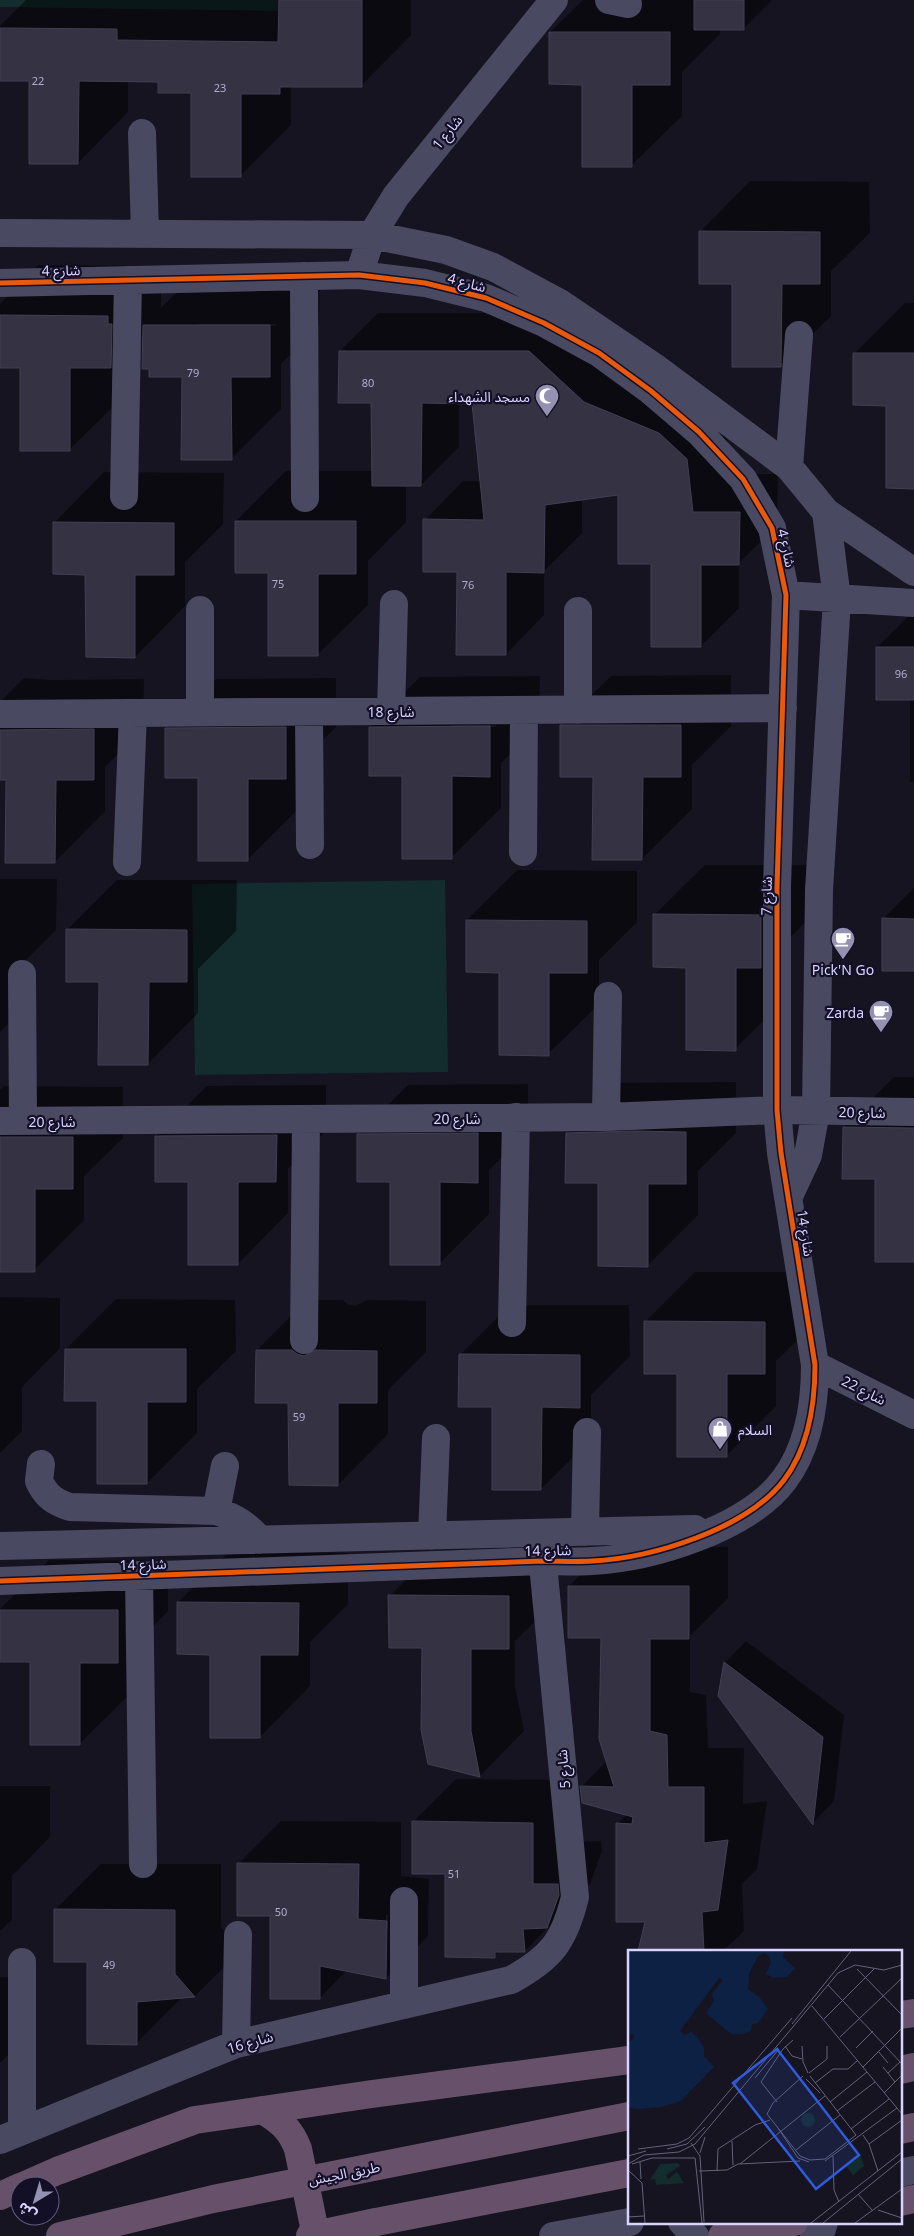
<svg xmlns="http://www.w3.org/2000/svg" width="914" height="2236" font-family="'Noto Sans','Noto Sans Arabic',sans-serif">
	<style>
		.green { fill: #132c2d }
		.shadow { fill: #0007; fill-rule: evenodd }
		.building { fill: #343243; stroke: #433f54 }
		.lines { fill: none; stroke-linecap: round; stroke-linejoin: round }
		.minor { stroke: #4a4962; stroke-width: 28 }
		.highway { stroke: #67516a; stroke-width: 28 }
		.highway-bridge { stroke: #67516a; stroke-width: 28 }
		.cycleway-casing { stroke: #130f26; stroke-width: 8 }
		.cycleway { stroke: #e8590c; stroke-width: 5 }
		.labels { text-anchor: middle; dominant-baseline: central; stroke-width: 4.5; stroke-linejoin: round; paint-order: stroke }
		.number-label { font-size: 11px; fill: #b0acd0 }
		.street-label { font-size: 14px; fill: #d9d4ff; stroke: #130f26 }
		.poi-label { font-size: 14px; fill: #d9d4ff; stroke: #130f26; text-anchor: end }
		.inset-road { fill: none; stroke: #64617a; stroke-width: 1 }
		.view { fill: #305bdc; fill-opacity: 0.15; stroke: #305bdc; stroke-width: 2.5 }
		.inset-edge { fill: none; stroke: #d9d4ff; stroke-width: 2.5 }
	</style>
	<rect width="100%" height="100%" fill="#161421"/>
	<path class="green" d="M0,0H289L288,11L0,7Z
		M445,880L448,1072L195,1075L192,884Z"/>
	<path class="shadow" d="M26,0H411V35L361,86H291V125L241,175L193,92L160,81L128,80V112L78,163L30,80L0,79V26Z
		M583,0H772L743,29H720V34L682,72V116L631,166L583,83L550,32Z
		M750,181L869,182L870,233L831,271V316L780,366L733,283L700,232Z
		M38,265L158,266L161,275V308L194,275H320L319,326L281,364V409L231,459L183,376L150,367L144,333L120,358V400L69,450L21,367L0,366V304ZM198,324H276V326H198Z
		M905,303H914V487L887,404L854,354Z
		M378,313H568L725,421L732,474H778L777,525L739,563V608L701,646L653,563L619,493L582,498V533L544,571V615L506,654L458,571L425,520L463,481H481L473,403L459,402V447L421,485H406V522L368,561V605L317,655L269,572L236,521L286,471H373V402L340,351Z
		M104,472L224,473L223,524L185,562V606L135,657L87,573L54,523Z
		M914,611V782H910V698L877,647Z
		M731,675V726L692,765V809L642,859L594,776L561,726L611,676Z
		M540,676L539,725L501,763V808L451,858L403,775L370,727L420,677ZM451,725H496V727H451Z
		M24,678L51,680L144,679L143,729L105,767V811L55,862L7,778H0V702Z
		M336,678V727L297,766V810L247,860L199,777L166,729L216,679Z
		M705,865H811V916L786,942L785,999L735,1049L687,966L654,915Z
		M517,870L637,871V922L599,960V1004L548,1054L500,971L467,920Z
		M0,879H57L56,930L19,967V1013L0,1032Z
		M117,880H237L236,931L198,969V1013L148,1064L100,980L67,930Z
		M914,888V970L883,919Z
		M894,1077H914V1261L876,1178L844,1127Z
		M736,1082V1133L698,1171V1215L647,1266L600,1182L567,1133L617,1083Z
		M528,1084V1131L489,1170V1214L439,1264L391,1181L358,1135L408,1085Z
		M326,1085V1131L288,1169V1213L238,1264L189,1180L156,1136L207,1086Z
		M4,1086L123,1087V1138L84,1176V1220L34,1270H0V1090Z
		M695,1272H815V1323L776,1361V1406L726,1456L678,1373L645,1322Z
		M0,1297L60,1298V1348L22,1387V1431L0,1453Z
		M116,1299L235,1300L236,1351L197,1389V1433L147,1483L99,1400L66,1349Z
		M307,1300H343L347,1304L355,1306L367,1300L426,1301V1352L388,1390V1434L338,1485L290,1401L257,1350Z
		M510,1305H629L630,1356L591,1395V1439L541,1489L493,1406L460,1355Z
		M609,1547H728V1598L690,1636V1692L706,1695L708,1748H744L743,1804L767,1801L757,1869L742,1884L744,1931L723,1951H639L647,1921L617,1824L627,1814L581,1787L607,1761L602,1637L569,1586Z
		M434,1551L553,1552L554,1603L515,1641V1686L524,1731L480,1776L429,1763L423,1647L390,1596Z
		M229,1552L348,1553V1604L310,1642V1686L260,1737L212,1653L178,1602Z
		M49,1560L168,1561V1611L130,1650V1694L79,1744L32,1661H0V1609Z
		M746,1641L844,1715L834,1801L813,1823L725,1663Z
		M456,1779L576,1780V1842L601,1841L602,1851L590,1884L525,1951H500L494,1956L447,1873L413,1822Z
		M0,1786H50V1837L12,1876V1920L0,1931Z
		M281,1821L401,1822V1876L429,1879L428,1936L386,1978L347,1970L320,1998L271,1915L238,1864ZM386,1915H388V1929H386Z
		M101,1864H221V1927L241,1950L195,1996L182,1997L136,2044L88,1961L55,1910Z
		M0,1977H35V2028L0,2063Z"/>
	<path class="building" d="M279,0H362V87H280V94H241V177H191V93H158V82L79,81L78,164H29V81H0V28L117,29V40L278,42Z
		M694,0H744V30H694Z
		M549,32H670V85H632V167H582V85L549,84Z
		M699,231L820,232V284H782L781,367H732V284H699Z
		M0,315L108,316V324H112L111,368H70V451H20V368H0Z
		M143,325H270V377H231L232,460H181L182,377H149V369H142Z
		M339,351H529L584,402L659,433L687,459L693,512H740L739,565H701V647H651V564H618V495L545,505L544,573L506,572V655H456L457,572H423V519L484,520L472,404L422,403L421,486H372L371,403H338Z
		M853,353H914V489L886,488V406L853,405Z
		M235,521H356V574H318V656H268V573H235Z
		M53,522L174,523V575H135V658L86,657L85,575L53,574Z
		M876,647H914V700H876Z
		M560,725H681V777H643L642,860H592L593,777H560Z
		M490,726V777L452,776V859H402V776H369V727Z
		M286,727V779H248V861H198V778H165V728Z
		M94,729V780H56L55,863H5L6,780H0V730Z
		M653,914L761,915V968H736V1051L686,1050V968L653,967Z
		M882,918L914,919V971H882Z
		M466,920L587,921V973H549V1056L499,1055V973L466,972Z
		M66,929L187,930V982H149L148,1065H98L99,982H66Z
		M843,1127L914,1128V1262H875V1179H842Z
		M636,1131L686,1132V1184H648V1267L598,1266V1183H565L566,1133Z
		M478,1133V1183L440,1182V1265H390V1182H357V1134Z
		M277,1135L276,1182H238V1265H188V1182H155V1136Z
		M0,1137H73V1189H35V1272H0Z
		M644,1321L765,1322V1374H727V1457H677V1374H644Z
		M65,1349H186V1402H147V1484H97V1401H64Z
		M256,1350H292L297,1354L304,1356L315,1350L377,1351V1403H338V1486L289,1485L288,1403H255Z
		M459,1354L580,1355V1408L542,1407L541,1490H492V1407H458Z
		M568,1586H689V1639H650V1731L667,1735L668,1787H704V1843L728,1840L718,1910L702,1912L704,1951H638L645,1922H616V1823L632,1824L633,1817L582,1803L580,1786L614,1787L599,1739L601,1638H568Z
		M388,1595L509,1596V1649H471V1731L480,1777L428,1764L421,1730L422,1648H389Z
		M177,1602L299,1603L298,1655H260V1738H210V1655L177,1654Z
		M0,1610H118V1663H80V1745H30V1662H0Z
		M724,1662L823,1737L813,1825L718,1696Z
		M412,1821L533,1823V1884H558L559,1895L547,1928L523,1929L525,1952H495V1958L445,1957V1874H412Z
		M237,1863L359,1864L358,1919L387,1921L386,1979L320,1966V1999H270V1916H237Z
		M54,1909L175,1910V1974L195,1997L137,2002V2045L87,2044V1962H54Z"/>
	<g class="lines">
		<path class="minor" d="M609,0L628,4
			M142,133L145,232
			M0,233L372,235L446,250L493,267L560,303L653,366L789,467L826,512L837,599L819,890L816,1111L808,1155L789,1196
			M359,275L372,235L396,196L554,0
			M304,276L305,498
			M0,283L359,275L425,283L486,298L544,323L599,353L651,391L699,432L743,479L772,528L786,595L777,887V1110L781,1153L815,1365C815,1405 809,1447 784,1480C747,1529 652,1558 592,1561C576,1562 559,1561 543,1561L0,1581
			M789,467L799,335
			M124,496L128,280
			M826,512L914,572
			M786,595L914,603
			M578,710V611
			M391,711L394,604
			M200,712V610
			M309,712L310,845
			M0,714L783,708
			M523,852L524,710
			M127,862L133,713
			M22,974L23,1121
			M606,1117L608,996
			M0,1121L606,1117L777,1110L914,1112
			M512,1323L516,1117
			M304,1340L306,1119
			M815,1365L914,1415
			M41,1464L39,1481C46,1496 54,1502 70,1507L216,1511C235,1517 247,1525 260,1540
			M216,1511L225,1466
			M585,1532L587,1432
			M432,1536L436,1438
			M0,1546L695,1529
			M139,1575L143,1864
			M22,1962V2131
			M404,2005V1901
			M236,2044L238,1935
			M0,2140L236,2044L511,1980C551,1958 564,1942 575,1897L540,1533
			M900,2173L914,2170
			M682,2222L695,2236
			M553,2236L630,2222
			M814,2236L822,2229L824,2222"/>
		<path class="highway" d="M900,2015L914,2013
			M900,2070L914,2067
			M262,2110C280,2120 291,2130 298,2149L316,2236
			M900,2130L914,2127
			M23,2186L57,2171L195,2120L372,2094L629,2060
			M0,2196L20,2187
			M900,2202L914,2199
			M376,2222L629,2173
			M722,2236L794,2222"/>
		<path class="highway-bridge" d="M60,2236L213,2199L629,2116
			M310,2236L376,2222"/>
		<defs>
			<path id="cycleway" d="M0,283L359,275L425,283L486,298L544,323L599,353L651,391L699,432L743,479L772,528L786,595L777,887V1110L781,1153L815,1365C815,1405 809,1447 784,1480C747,1529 652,1558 592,1561C576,1562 559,1561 543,1561L0,1581"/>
		</defs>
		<use href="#cycleway" class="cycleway-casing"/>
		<use href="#cycleway" class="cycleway"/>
	</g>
	<defs>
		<symbol id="mosque-pin" viewBox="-11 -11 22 30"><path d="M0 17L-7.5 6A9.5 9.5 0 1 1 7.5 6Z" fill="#9591b1" stroke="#130f26"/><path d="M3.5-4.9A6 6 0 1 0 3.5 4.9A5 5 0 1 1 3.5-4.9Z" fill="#fff"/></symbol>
		<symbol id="cafe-pin" viewBox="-11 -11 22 30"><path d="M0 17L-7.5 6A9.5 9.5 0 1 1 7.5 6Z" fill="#9591b1" stroke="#130f26"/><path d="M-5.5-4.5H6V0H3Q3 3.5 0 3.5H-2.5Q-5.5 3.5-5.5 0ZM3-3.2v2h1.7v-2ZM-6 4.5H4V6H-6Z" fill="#fff"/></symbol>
		<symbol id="shop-pin" viewBox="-11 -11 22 30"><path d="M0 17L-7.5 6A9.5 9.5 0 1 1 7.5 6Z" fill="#9591b1" stroke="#130f26"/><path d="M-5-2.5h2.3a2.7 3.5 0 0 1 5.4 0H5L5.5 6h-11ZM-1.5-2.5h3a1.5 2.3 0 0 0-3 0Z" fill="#fff"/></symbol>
	</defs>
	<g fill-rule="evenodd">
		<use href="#mosque-pin" x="533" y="382" width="28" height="38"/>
		<use href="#cafe-pin" x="829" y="925" width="28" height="38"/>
		<use href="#cafe-pin" x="867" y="998" width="28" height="38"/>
		<use href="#shop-pin" x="706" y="1415" width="28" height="38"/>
	</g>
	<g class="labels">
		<g class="number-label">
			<text x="38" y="80">22</text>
			<text x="220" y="87">23</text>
			<text x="193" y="372">79</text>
			<text x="368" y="382">80</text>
			<text x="278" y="583">75</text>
			<text x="468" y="584">76</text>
			<text x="901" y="673">96</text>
			<text x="299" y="1416">59</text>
			<text x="454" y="1873">51</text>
			<text x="281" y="1911">50</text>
			<text x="109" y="1964">49</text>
		</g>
		<g class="street-label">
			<text transform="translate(447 132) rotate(-51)">شارع 1</text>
			<text transform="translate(61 270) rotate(-1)">شارع 4</text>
			<text transform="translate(467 282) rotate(15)">شارع 4</text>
			<text transform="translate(787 548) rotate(77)">شارع 4</text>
			<text x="391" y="711">شارع 18</text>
			<text transform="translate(766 896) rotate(-89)">شارع 7</text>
			<text transform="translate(862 1112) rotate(1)">شارع 20</text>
			<text x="457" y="1118">شارع 20</text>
			<text x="52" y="1121">شارع 20</text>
			<text transform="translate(806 1233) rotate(81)">شارع 14</text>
			<text transform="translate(864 1390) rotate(27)">شارع 22</text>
			<text transform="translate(548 1550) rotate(-1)">شارع 14</text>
			<text transform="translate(143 1564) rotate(-2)">شارع 14</text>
			<text transform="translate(563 1769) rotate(-95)">شارع 5</text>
			<text transform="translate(250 2042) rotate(-16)">شارع 16</text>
			<text transform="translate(344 2173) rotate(-11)">طريق الجيش</text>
		</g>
		<g class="poi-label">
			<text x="530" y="396">مسجد الشهداء</text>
			<text x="843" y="969" text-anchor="middle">Pick'N Go</text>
			<text x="864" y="1012">Zarda</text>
			<text x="738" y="1429" text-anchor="start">السلام</text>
		</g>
	</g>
	<g transform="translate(628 1950)">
		<rect width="274" height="274" fill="#161421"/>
		<path d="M173 170a7 7 0 1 1 14 0a7 7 0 1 1-14 0ZM232,204L236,216L225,225L217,215ZM50,213L52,216L38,225L40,229L49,222L56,233L28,235L27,229L22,230L32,214Z" fill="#132c2d"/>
		<path d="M0,1H156L155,7L167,18L159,27L145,28L138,24L143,12L140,5L136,3L130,6L121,24L120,39L132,48L140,59L130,73L124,74L123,81L114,84H103L78,63L86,51L84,44L95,30L91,28L52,81L56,85L63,82L69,87L76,97V106L86,117L53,151L33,157L9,159L0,157V94L7,86L4,84L0,88Z" fill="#0d2144"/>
		<path class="inset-road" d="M229,19L274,65M200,35L274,114M184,56L274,164M196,69L246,19M164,74L223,1M212,87L274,28M157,96L164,106L174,109M174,96L175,112L180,123M228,98L245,81M250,101L260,113M235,117L274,78M255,117L267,132M181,123L199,109V96M260,123L272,112M175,126L145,153L139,164L172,206L182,210L197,209L228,185M182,126L228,185M127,128L151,99M178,129L192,143M187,133L205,119H220L230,110M256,143L274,125M149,152L133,132L155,99L165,90M202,152L239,122M209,161L247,132M150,178L170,208L181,212M223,179L261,149M235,185L241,194L250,221M104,191L105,215M63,193L72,206L76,272M241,194L274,170M10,199L49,194L61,188L164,68M39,199L59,194L77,177M168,200L212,165M72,203L77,187M0,206L18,201M205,206L206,240L211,252M197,211L269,158M12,212L13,229M0,214L16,205L51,202L67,194L210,23L227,15L256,20L274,15M4,214L24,208H67L74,273M112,214L197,146M0,220L14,233L17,273M71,221L99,220L110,214L172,211M89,221L90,199L127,175L142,170M230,244L244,260M250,260L274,268M0,267L16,266M183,273L274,202M195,273L274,209M227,273L274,239"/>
		<path class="view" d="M149,99L231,205L188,239L105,133Z"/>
		<rect width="274" height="274" class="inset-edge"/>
	</g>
	<g transform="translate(35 2201) rotate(218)"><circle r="24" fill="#130f26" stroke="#625e7d"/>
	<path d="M0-4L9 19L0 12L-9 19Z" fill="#9591b1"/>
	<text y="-8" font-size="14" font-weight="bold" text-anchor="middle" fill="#d9d4ff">ش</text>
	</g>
</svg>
